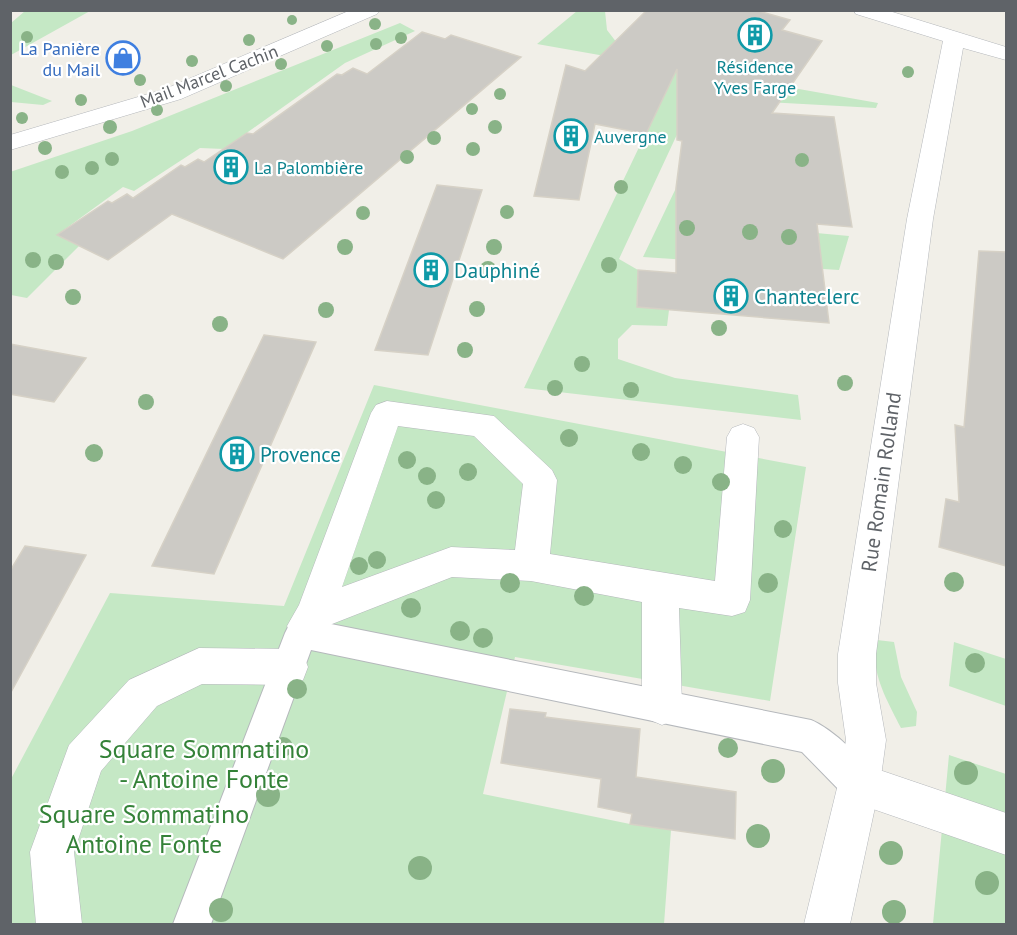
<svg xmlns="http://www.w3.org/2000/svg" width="1017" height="935" font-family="'PT Sans',sans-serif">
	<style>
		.green { fill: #c5e8c5 }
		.building { fill: #cccac5; stroke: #d6d1c6; stroke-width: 1.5 }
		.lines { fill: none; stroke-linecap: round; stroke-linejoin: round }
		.service-casing { stroke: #b5b8bc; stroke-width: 2 }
		.pedestrian-casing { stroke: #b5b8bc; stroke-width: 1 }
		.minor-casing { stroke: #b5b8bc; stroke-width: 1 }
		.service { fill: #fff; fill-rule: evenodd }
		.pedestrian { fill: #fff; fill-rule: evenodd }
		.minor { fill: #fff; fill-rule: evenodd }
		.tree { fill: #89b387 }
		.labels { text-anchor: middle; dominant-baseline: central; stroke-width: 4.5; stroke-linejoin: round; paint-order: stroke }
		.far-shop-label { font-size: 18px; fill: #366cbe; stroke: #fff; text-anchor: end }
		.far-culture-label { font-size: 18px; fill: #0d838f; stroke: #fff; text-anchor: start }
		.far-street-label { font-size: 18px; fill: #5f6368; stroke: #fff }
		.culture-label { font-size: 21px; fill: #0d838f; stroke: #fff; text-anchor: start }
		.street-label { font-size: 21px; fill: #5f6368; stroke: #fff }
		.near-park-label { font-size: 26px; fill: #348238; stroke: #fff }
	</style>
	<rect width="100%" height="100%" fill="#f1efe8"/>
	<path class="green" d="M25,11V10L90,11L11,55V23Z
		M577,11H605L607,30L617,43L743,79L878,103L876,108L694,98L619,259L638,270L637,307L669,310L667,326L632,325L618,339V359L675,378L798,395L801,420L524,388L675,72L673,68L537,44Z
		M400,23L415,31L345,63L224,149L200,148L134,191L123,187L57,235L79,246L27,298L11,295L10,172L132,131Z
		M11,85L52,101L43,105L11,102Z
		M676,188L707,223L849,236L839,270L643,257Z
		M374,385L806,467L770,701L515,657L483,794L630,824L671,830L664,924H11V779L110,593L284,606Z
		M877,640L894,642L901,677L917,712L916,726L901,728C887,700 869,671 877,640Z
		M954,642L1006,659V706L949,686Z
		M949,755L1006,774V924H933Z"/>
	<path class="building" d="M647,10H755L790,20L782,30L822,41L772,113L834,117L852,227L817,224L829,323L637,307L638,270L676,273V188L682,141L677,140V69L646,134L595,124L579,200L534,196L566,65L585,71Z
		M422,32L445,39L451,35L521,57L283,259L172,214L108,260L57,235L108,201L112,203L127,194L133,198L181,165L185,167L198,159L204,162L247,133L253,134L337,74L342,75L353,68L367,74Z
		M437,185L482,190L428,355L375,350Z
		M979,251L1006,252V566L939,547L946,499L959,502L955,425L964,427Z
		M264,335L316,342L214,574L152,566Z
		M10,344L86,358L54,402L10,394Z
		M25,546L86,555L10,694V571Z
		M510,709L546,713L545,717L640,729L636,777L736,792L735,839L630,824L632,814L598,807L601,779L501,763Z"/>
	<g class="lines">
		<defs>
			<path id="service" d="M301,618L811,720C833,729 868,762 877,784L872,797L859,802L846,797L802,752L311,650L211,924H173L285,633L290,623Z"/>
			<path id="pedestrian" d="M387,401L494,416L552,470L557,480L550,554L715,581L727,437L732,428L743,424L754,428L759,437L750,600L745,612L732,616L679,608L682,706L676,719L662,725L648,719L642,706V602L531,581L452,577L327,626L319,638L306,643L293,638L287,626L299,605L371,413L376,405ZM398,426L474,436L523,484L515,550L451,547L342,587Z
				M199,648L289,649L303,654L308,667L303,680L289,685L202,684L157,706L101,771L74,852L82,924H36L30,852L69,745L129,680Z
				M859,763L1006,813V855L844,799L838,784L844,769Z"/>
			<path id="minor" d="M351,10H380L377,14L181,99L10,150V135L165,89Z
				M853,10H886L1006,47V60L963,48L933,219L876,654V683L886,740L880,784L850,924H804L838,784L846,740L838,683V654L907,219L943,41L856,14Z"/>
		</defs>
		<use href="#service" class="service-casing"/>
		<use href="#pedestrian" class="pedestrian-casing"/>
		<use href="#minor" class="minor-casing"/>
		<use href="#service" class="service"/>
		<use href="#pedestrian" class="pedestrian"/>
		<use href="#minor" class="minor"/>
	</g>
	<g class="tree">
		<circle cx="292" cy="20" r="5"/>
		<circle cx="375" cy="24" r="6"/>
		<circle cx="27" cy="37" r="6"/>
		<circle cx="401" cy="38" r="6"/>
		<circle cx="249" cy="40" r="6"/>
		<circle cx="376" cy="44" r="6"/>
		<circle cx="327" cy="46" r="6"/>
		<circle cx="192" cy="61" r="6"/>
		<circle cx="281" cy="64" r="6"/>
		<circle cx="908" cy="72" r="6"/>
		<circle cx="140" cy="80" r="6"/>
		<circle cx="226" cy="86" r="6"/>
		<circle cx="500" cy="94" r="6"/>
		<circle cx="81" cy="100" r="6"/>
		<circle cx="472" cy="109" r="6"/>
		<circle cx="157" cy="110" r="6"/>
		<circle cx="22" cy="118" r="6"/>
		<circle cx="110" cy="127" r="7"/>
		<circle cx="495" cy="127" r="7"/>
		<circle cx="434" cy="138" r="7"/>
		<circle cx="45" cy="148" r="7"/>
		<circle cx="473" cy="149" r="7"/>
		<circle cx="407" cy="157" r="7"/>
		<circle cx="112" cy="159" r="7"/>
		<circle cx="802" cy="160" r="7"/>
		<circle cx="92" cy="168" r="7"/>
		<circle cx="62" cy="172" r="7"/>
		<circle cx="621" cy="187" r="7"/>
		<circle cx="507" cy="212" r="7"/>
		<circle cx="363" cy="213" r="7"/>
		<circle cx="687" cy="228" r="8"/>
		<circle cx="750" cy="232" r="8"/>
		<circle cx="789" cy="237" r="8"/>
		<circle cx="345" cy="247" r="8"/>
		<circle cx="494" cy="247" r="8"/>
		<circle cx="33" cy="260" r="8"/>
		<circle cx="56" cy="262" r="8"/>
		<circle cx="609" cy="265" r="8"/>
		<circle cx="488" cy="269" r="8"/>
		<circle cx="73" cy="297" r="8"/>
		<circle cx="477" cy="309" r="8"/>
		<circle cx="326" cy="310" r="8"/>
		<circle cx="220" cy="324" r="8"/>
		<circle cx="719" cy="328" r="8"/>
		<circle cx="465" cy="350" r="8"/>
		<circle cx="582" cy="364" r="8"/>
		<circle cx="845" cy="383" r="8"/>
		<circle cx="555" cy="388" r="8"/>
		<circle cx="631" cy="390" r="8"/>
		<circle cx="146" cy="402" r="8"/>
		<circle cx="569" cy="438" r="9"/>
		<circle cx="641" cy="452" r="9"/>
		<circle cx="94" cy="453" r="9"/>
		<circle cx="407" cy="460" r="9"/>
		<circle cx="683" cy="465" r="9"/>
		<circle cx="468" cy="472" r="9"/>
		<circle cx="427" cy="476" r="9"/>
		<circle cx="721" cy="482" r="9"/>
		<circle cx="436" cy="500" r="9"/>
		<circle cx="783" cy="529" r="9"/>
		<circle cx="377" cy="560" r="9"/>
		<circle cx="359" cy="566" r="9"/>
		<circle cx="954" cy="582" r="10"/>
		<circle cx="510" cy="583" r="10"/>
		<circle cx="768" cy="583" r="10"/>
		<circle cx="584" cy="596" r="10"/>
		<circle cx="411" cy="608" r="10"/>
		<circle cx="460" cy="631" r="10"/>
		<circle cx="483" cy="638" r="10"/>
		<circle cx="975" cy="663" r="10"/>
		<circle cx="297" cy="689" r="10"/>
		<circle cx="283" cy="747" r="10"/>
		<circle cx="728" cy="748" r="10"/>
		<circle cx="773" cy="771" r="12"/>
		<circle cx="966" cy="773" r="12"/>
		<circle cx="268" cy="795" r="12"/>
		<circle cx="758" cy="836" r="12"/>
		<circle cx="891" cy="853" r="12"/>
		<circle cx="420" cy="868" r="12"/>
		<circle cx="987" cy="883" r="12"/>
		<circle cx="221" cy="910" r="12"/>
		<circle cx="894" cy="912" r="12"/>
	</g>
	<defs>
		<symbol id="building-ring" viewBox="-11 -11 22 22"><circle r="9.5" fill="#fff" stroke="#0f9aa8" stroke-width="1.5"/><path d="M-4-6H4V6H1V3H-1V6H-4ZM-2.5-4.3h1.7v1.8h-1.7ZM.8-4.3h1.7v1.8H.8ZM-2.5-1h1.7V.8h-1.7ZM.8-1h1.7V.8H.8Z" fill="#0f9aa8"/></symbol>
		<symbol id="shop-ring" viewBox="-11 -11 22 22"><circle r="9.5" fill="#fff" stroke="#3f7fe0" stroke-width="1.5"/><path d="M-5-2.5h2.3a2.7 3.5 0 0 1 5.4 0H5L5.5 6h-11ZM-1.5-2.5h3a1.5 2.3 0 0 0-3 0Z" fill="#3f7fe0"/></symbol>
	</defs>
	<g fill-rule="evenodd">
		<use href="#building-ring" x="736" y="16" width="38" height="38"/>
		<use href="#shop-ring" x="104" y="39" width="38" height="38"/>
		<use href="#building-ring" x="552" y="117" width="38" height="38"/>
		<use href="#building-ring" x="212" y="148" width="38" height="38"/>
		<use href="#building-ring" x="412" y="251" width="38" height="38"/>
		<use href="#building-ring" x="712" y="277" width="38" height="38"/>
		<use href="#building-ring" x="218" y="435" width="38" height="38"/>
	</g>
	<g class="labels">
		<g class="far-shop-label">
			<text x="100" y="48">La Panière<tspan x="100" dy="21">du Mail</tspan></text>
		</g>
		<g class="far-culture-label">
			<text x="755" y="66" text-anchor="middle">Résidence<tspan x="755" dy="21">Yves Farge</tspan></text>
			<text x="594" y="136">Auvergne</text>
			<text x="254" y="167">La Palombière</text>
		</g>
		<g class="far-street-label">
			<text transform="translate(209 76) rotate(-21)">Mail Marcel Cachin</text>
		</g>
		<g class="culture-label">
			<text x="454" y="270">Dauphiné</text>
			<text x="754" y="296">Chanteclerc</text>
			<text x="260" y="454">Provence</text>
		</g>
		<g class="street-label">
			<text transform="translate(881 482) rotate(-82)">Rue Romain Rolland</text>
		</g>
		<g class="near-park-label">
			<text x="204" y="748">Square Sommatino<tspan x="204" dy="30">- Antoine Fonte</tspan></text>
			<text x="144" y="813">Square Sommatino<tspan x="144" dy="30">Antoine Fonte</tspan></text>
		</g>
	</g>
	<rect width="1017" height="935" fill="none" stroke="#5f6368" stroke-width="24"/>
</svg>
